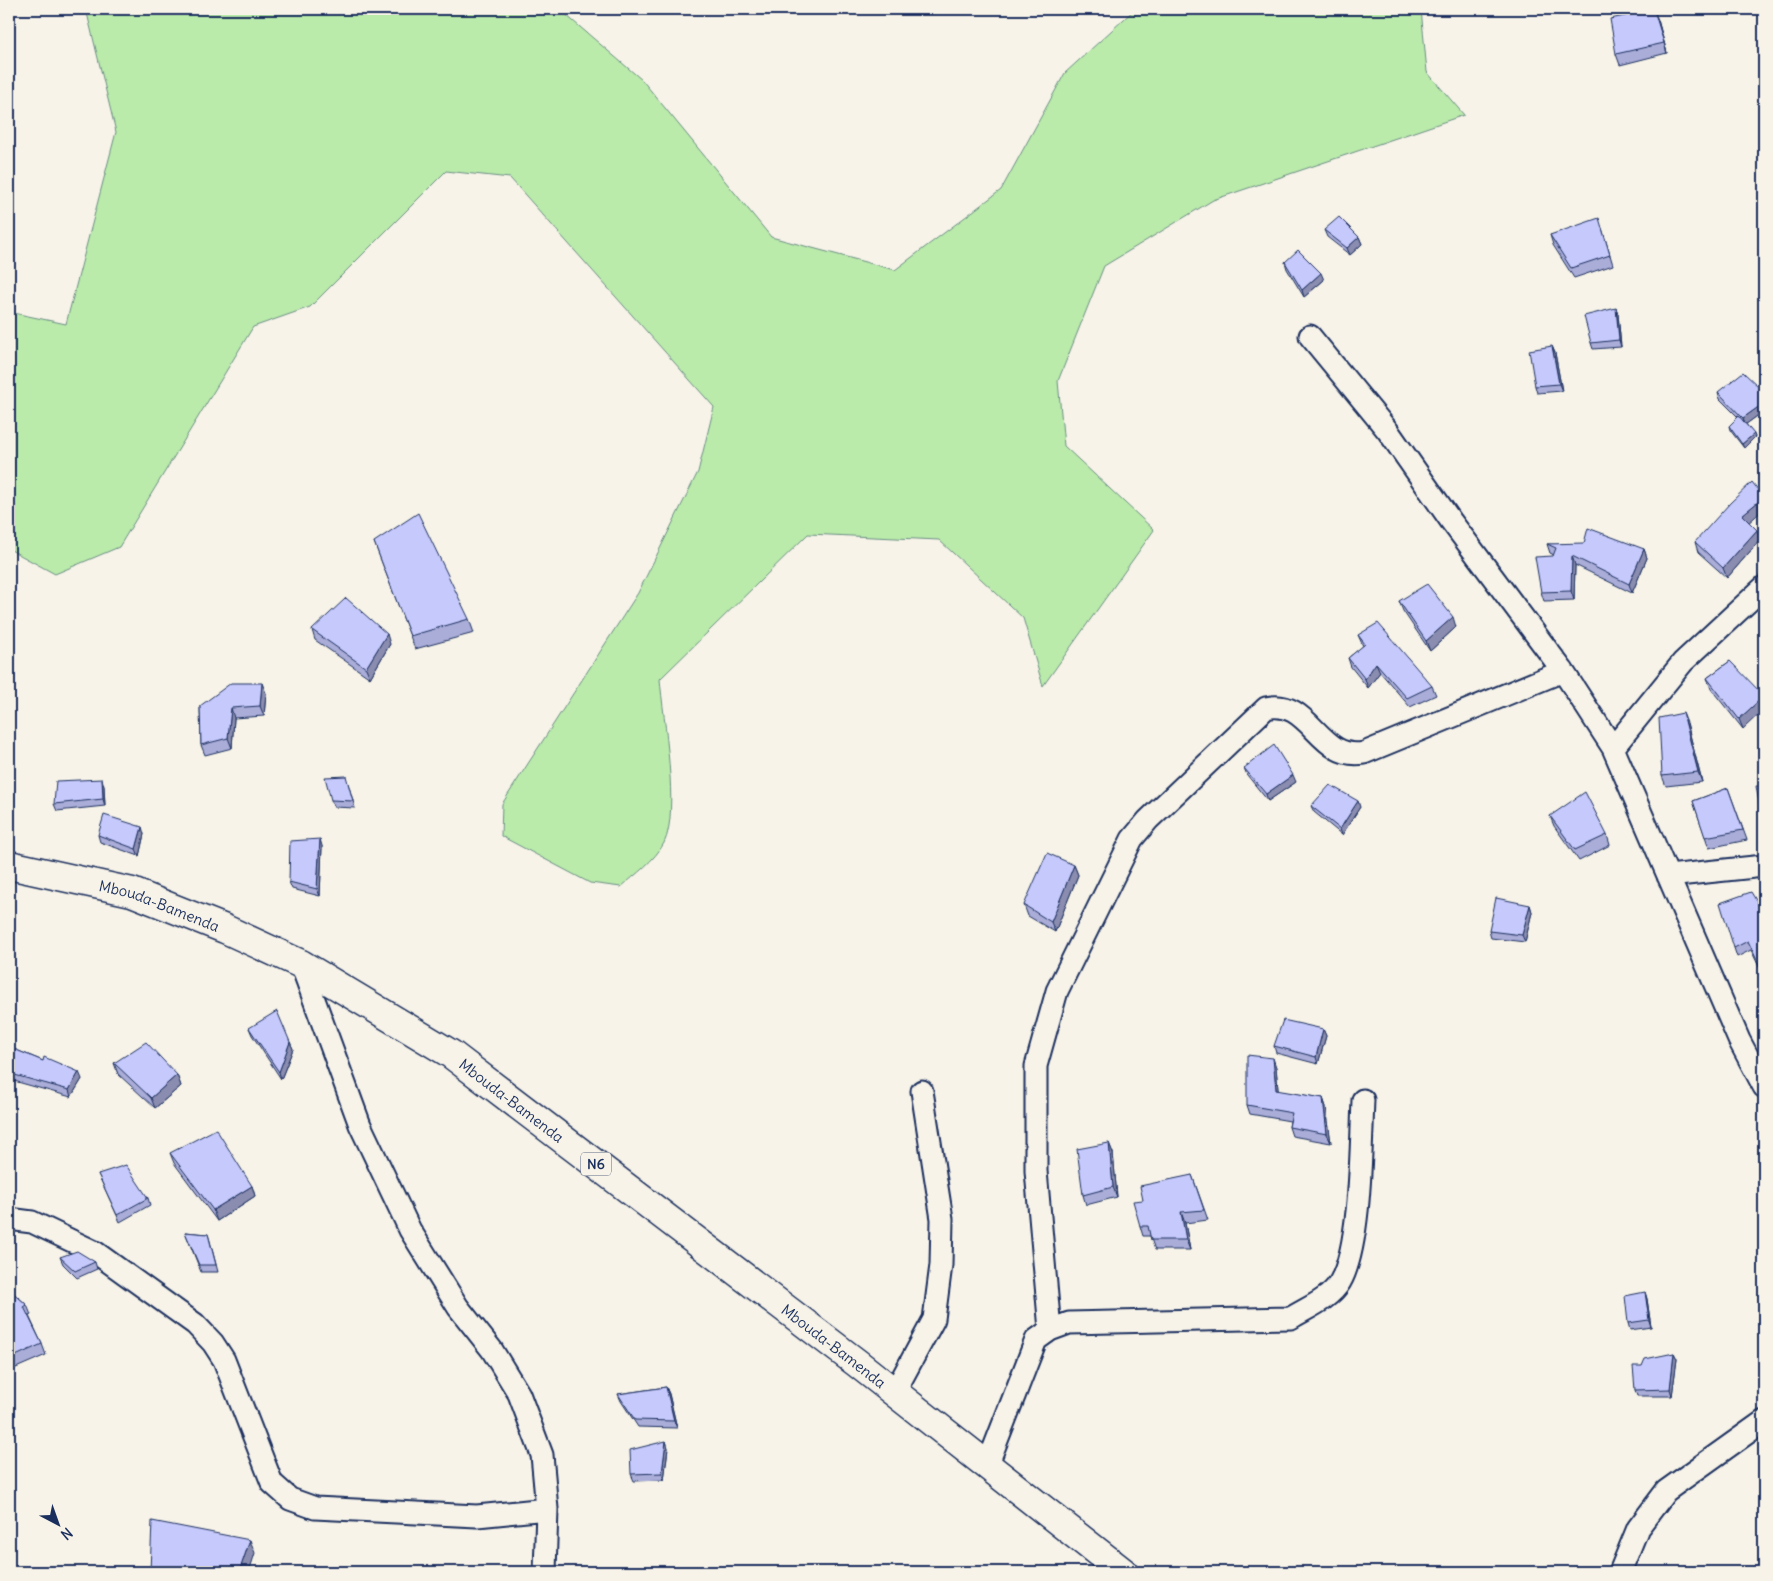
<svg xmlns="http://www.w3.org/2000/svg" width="1773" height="1581" font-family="Delius,sans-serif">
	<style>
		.green { fill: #baebaa; stroke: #6a8d84 }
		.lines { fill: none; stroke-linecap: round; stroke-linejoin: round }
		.minor-casing { stroke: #1b2f5e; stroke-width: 25 }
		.highway-casing { stroke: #1b2f5e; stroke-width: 31 }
		.minor { stroke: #f7f3e8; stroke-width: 21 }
		.highway { stroke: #f7f3e8; stroke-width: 28 }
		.wall { fill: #aaadd8; stroke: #1b2f5e }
		.shaded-wall { fill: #8b8db0; stroke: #1b2f5e }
		.building { fill: #c6c9fb; stroke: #1b2f5e }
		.labels { text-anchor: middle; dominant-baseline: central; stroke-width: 4; stroke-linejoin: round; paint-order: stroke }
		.shield { fill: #f7f3e8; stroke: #5d6a87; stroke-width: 1 }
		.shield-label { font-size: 14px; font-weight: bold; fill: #1b2f5e }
		.street-label { font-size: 15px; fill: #1b2f5e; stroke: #f7f3e8 }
	</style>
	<rect width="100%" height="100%" fill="#f7f3e8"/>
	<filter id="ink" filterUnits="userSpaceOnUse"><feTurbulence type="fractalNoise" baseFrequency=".02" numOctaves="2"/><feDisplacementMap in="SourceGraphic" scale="10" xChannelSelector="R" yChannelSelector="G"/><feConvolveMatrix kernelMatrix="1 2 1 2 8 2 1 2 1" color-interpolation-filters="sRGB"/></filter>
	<g filter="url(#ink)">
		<path class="green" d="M86,9H559L642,80L771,237L895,270L1001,190L1065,73L1135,9H1421L1427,72L1464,115L1213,200L1104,266L1058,381L1064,446L1154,530L1043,686L1023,618L939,540L808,534L660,679C663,717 680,812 664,843C655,860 635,875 621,887L590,883L501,836L502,804L638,593L698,472L714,407L510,178L446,171L310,307L253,327L119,547L55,574L9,549V312L66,324L116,132Z"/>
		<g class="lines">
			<defs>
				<path id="minor" d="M1310,336L1388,431L1451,521L1563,671L1613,748L1739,1040L1764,1087
					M1613,748L1683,662L1764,587
					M1668,876L1764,866
					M301,964L360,1125L410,1230L458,1307L492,1350L519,1394L542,1455L547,1509L545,1572
					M9,1219L32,1222L95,1252L195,1324L213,1343L224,1360L272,1483L290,1499L315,1508L477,1516L547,1509
					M1050,1330L1036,1171V1066L1057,991L1132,839L1148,820L1266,708C1310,697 1319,762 1364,753L1563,671
					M894,1393L934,1319L941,1265L942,1219L922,1091
					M987,1466L1036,1340L1050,1330L1069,1323L1291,1318C1307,1308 1330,1299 1340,1282C1361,1246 1361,1144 1363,1100
					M1620,1572L1638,1528L1666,1491L1764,1421"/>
				<g id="highway">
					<path id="s1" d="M9,865L132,892L225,929L301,964L451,1054L857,1363L1123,1572"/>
				</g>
			</defs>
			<use href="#minor" class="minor-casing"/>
			<use href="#highway" class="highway-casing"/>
			<use href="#minor" class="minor"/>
			<use href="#highway" class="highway"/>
		</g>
		<path class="wall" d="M1658,20L1667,53L1620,65L1616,54Z
			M1602,228L1613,265L1574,278L1553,245L1550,235Z
			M1324,230L1359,237L1362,244L1350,255L1327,237Z
			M1285,262L1324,280L1304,297L1287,269Z
			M1618,314L1621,347L1593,349L1591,343Z
			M1552,346L1555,353L1562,391L1537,393L1535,386Z
			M1758,386L1764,411L1746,424L1755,437L1744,448L1730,430L1729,426L1738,417L1720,399L1718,392Z
			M1760,540L1727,578L1698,552L1695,542Z
			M374,542L469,619L474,633L415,649Z
			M1547,544L1644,549L1647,558L1632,593L1575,565L1574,600L1544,601L1541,592L1554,555L1550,553Z
			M1399,601L1456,627L1430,651L1403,611Z
			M312,630L390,644L370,678L315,640Z
			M1358,635L1432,686L1436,695L1410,707L1380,672L1368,688L1351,667L1348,658L1363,646Z
			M1730,661L1743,729L1711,689L1707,678Z
			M266,693L264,716L234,718L232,748L205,755L201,745L200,706Z
			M1687,723L1702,782L1666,786L1662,776Z
			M1244,768L1296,782L1268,801L1247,775Z
			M348,783L355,808L334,807L331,800Z
			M104,786L105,806L57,811L54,804Z
			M1728,788L1747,840L1709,848L1693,801Z
			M1311,806L1360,807L1342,835L1314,812Z
			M1550,816L1607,835L1610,845L1579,861L1554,826Z
			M144,834L139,856L100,842L98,835Z
			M322,846L320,896L292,889L289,882Z
			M1074,865L1078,875L1055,932L1028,916L1024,905Z
			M1764,903V977L1751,950L1737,957L1734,948L1759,905Z
			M1530,905L1532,912L1525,942L1491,938L1489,931Z
			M249,1028L290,1042L293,1049L281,1079L252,1035Z
			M1323,1029L1326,1036L1318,1064L1276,1053L1274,1046Z
			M9,1047L43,1061L82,1079L71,1097L14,1081L11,1088L9,1087Z
			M114,1063L177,1075L181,1086L155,1108L118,1074Z
			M1276,1067L1278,1091L1323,1098L1326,1107L1331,1143L1292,1136L1289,1127L1290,1121L1250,1114L1247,1105Z
			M1109,1143L1113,1153L1117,1197L1086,1205L1083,1195Z
			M170,1153L252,1186L255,1196L217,1221L174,1163Z
			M98,1174L148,1198L150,1205L120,1222Z
			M1192,1175L1208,1220L1185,1223L1190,1250H1155L1150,1236H1143L1140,1226L1143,1200Z
			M185,1232L208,1234L210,1241L218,1272H201Z
			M60,1257L95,1262L97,1269L77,1278L63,1264Z
			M9,1289L27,1305L31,1315L29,1316L42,1344L46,1355L9,1371Z
			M1645,1292L1647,1299L1651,1327L1630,1330L1628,1323Z
			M1674,1353L1677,1359L1672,1396H1637L1635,1390L1642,1366Z
			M666,1387L669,1394L677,1428L638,1427L621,1401L618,1394Z
			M666,1441L668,1448L664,1480L634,1481L631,1474Z"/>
		<path class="shaded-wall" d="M1654,10L1658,20L1667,53L1664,43Z
			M1359,237L1362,244L1350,255L1347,248Z
			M1321,273L1324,280L1304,297L1302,290Z
			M1616,308L1618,314L1621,347L1619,340Z
			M1552,346L1555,353L1562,391L1559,384Z
			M1764,403V411L1745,425L1743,418Z
			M1754,434L1755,437L1744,448L1742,444Z
			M1764,497V509L1746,525L1742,515Z
			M1757,530L1760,540L1727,578L1723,568Z
			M1644,549L1647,558L1632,593L1629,584Z
			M1572,556L1575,565L1574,600L1571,591Z
			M1453,617L1456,627L1430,651L1426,641Z
			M387,634L390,644L370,678L366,668Z
			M1376,663L1380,672L1368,688L1365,679Z
			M262,683L266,693L264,716L260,706Z
			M1764,696V709L1743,729L1739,719Z
			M231,708L234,718L232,748L228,738Z
			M1683,713L1687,723L1702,782L1698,772Z
			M1293,775L1296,782L1268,801L1266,794Z
			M102,779L104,786L105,806L103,799Z
			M1358,801L1360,807L1342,835L1340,829Z
			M142,827L144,834L139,856L136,849Z
			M320,839L322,846L320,896L317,889Z
			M1074,865L1078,875L1055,932L1051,922Z
			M1530,905L1532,912L1525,942L1522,935Z
			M1323,1029L1326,1036L1318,1064L1316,1057Z
			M290,1042L293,1049L281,1079L279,1072Z
			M1273,1058L1276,1067L1279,1099L1276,1090Z
			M79,1072L82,1079L71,1097L69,1090Z
			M11,1074L14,1081L11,1088L9,1083V1080Z
			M177,1075L181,1086L155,1108L151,1098Z
			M1323,1098L1326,1107L1331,1143L1327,1134Z
			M1109,1143L1113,1153L1117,1197L1113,1187Z
			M252,1186L255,1196L217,1221L213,1210Z
			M1181,1212L1185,1223L1190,1250L1186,1240Z
			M1645,1292L1647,1299L1651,1327L1649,1320Z
			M1674,1353L1677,1359L1672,1396L1670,1389Z
			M666,1387L669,1394L677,1428L674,1421Z
			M666,1441L668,1448L664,1480L662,1473Z
			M250,1540L255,1553L249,1572H239Z"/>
		<path class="building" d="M1654,10L1664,43L1616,54L1610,19Z
			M1339,217L1359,237L1347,248L1324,230Z
			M1599,218L1610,255L1571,268L1550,235Z
			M1298,250L1321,273L1302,290L1285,262Z
			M1616,308L1619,340L1591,343L1584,316Z
			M1552,346L1559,384L1535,386L1529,350Z
			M1743,372L1758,386L1764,381V403L1743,418L1718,392Z
			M1739,416L1754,434L1742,444L1729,426Z
			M1752,482L1764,497L1742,515L1757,530L1723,568L1695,542L1730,503Z
			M418,513L469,619L410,636L374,542Z
			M1588,528L1644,549L1629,584L1572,556L1571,591L1541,592L1535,557L1553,556L1556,548L1547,544L1584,543Z
			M1427,584L1453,617L1426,641L1399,601Z
			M346,598L387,634L366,668L312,630Z
			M1378,623L1432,686L1407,698L1376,663L1365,679L1348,658L1365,644L1358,635Z
			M1730,661L1764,696L1739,719L1707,678Z
			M231,683H262L260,706L231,708L228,738L201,745L200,706Z
			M1683,713L1698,772L1662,776L1659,718Z
			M1274,745L1293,775L1266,794L1244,768Z
			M346,776L353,801L331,800L325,777Z
			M102,779L103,799L54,804L56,781Z
			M1330,785L1358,801L1340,829L1311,806Z
			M1756,786H1764V831Z
			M1728,788L1743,830L1705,837L1693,801Z
			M1585,792L1607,835L1575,850L1550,816Z
			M104,815L142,827L136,849L98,835Z
			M320,839L317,889L289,882L290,841Z
			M1047,853L1074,865L1051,922L1024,905Z
			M1751,892L1759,905L1764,903V975L1748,941L1734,948L1720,903Z
			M1496,898L1530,905L1522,935L1489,931Z
			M277,1011L290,1042L279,1072L249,1028Z
			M1283,1020L1323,1029L1316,1057L1274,1046Z
			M146,1042L177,1075L151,1098L114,1063Z
			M9,1047L43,1061L44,1057L79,1072L69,1090L11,1074L9,1080Z
			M1247,1055L1273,1058L1276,1090L1323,1098L1327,1134L1289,1127L1292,1113L1247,1105Z
			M216,1129L252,1186L213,1210L170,1153Z
			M1109,1143L1113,1187L1083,1195L1077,1149Z
			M126,1165L148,1198L117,1215L98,1174Z
			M1192,1175L1204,1210L1181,1212L1186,1240H1151L1148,1226H1140L1133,1201L1143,1200L1140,1186Z
			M185,1232L208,1234L216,1265H199Z
			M77,1251L95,1262L75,1271L60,1257Z
			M9,1289L27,1305L24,1307L42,1344L9,1359Z
			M1645,1292L1649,1320L1628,1323L1625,1296Z
			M1674,1353L1670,1389L1635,1390L1633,1366H1642L1645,1359Z
			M666,1387L674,1421L635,1420L618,1394Z
			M666,1441L662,1473L631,1474L630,1450Z
			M152,1521L250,1540L239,1572H150Z"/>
	</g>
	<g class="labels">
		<rect class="shield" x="581" y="1152.5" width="30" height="23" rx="4"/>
		<g class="shield-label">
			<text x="596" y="1164">N6</text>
		</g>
		<g class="street-label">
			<text stroke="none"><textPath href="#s1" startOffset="156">Mbouda-Bamenda</textPath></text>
			<text stroke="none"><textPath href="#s1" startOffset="561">Mbouda-Bamenda</textPath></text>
			<text stroke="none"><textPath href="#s1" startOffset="966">Mbouda-Bamenda</textPath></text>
		</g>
	</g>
	<rect width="1773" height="1581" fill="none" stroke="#f7f3e8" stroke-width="30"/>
	<rect x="15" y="15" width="1743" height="1551" fill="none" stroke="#1b2f5e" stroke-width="2" filter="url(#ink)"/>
	<g transform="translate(58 1524) rotate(139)" stroke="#f7f3e8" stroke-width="4" paint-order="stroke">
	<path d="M0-4L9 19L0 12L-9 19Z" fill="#1b2f5e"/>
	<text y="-8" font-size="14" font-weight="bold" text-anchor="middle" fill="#1b2f5e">N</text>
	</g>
</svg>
